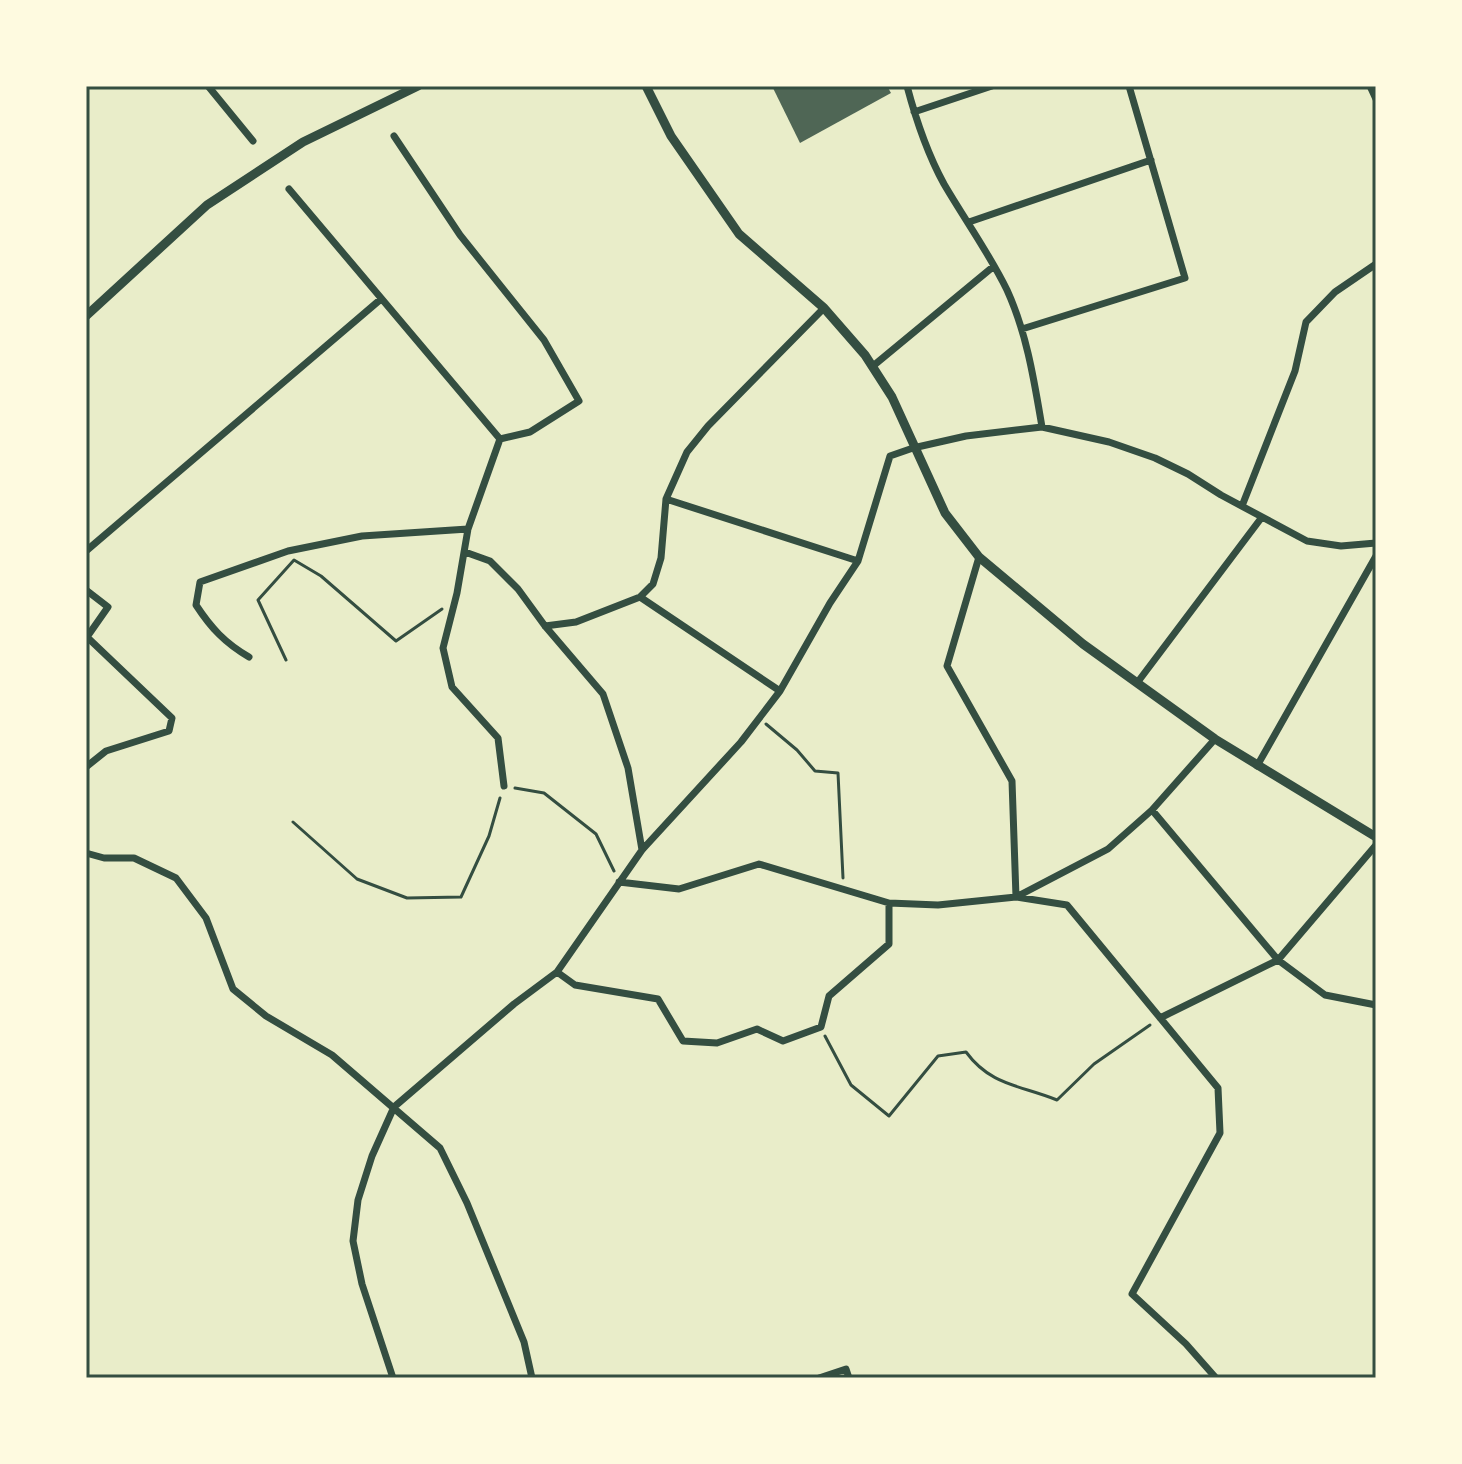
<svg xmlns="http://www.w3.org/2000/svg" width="1462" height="1464" font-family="'Fira Sans Condensed',sans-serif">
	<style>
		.building { fill: #4f6655 }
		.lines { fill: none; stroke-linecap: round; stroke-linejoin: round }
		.path { stroke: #344e41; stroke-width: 3 }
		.minor { stroke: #344e41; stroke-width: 7 }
		.tertiary { stroke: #344e41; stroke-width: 9 }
		.neatline { fill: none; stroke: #344e41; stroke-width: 3 }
	</style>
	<rect width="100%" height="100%" fill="#e9edc9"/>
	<path class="building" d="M772,86H887L891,93L800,143Z"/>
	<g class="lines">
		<path class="path" d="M286,660L258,600L294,560L321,576L396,641L442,609
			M766,724L797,750L815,771L838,773L843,878
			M515,788L544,793L596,834L614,871
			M293,822L357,879L407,898L461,897L489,836L500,798
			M825,1036L851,1085L889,1116L938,1056L966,1052C991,1086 1020,1085 1057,1100L1094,1064L1150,1025"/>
		<path class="minor" d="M208,86L253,141
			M907,86C916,120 927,153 944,184C965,220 989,253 1007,290C1027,334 1034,380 1042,427
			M1370,86L1376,99
			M914,112L992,86
			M394,136L460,235L544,340L579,401L530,432L500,439
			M289,189L500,439
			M969,222L1151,160
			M1022,329L1185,278L1129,86
			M873,366L994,266
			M500,439L468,529L457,593L443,648L452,687L498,738L504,786
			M666,499L858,561
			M1242,506L1295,371L1306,322L1335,292L1376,264
			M86,551L381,299
			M465,552L490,561L518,589L545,626L603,694L628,768L642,850
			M979,557L947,666L1012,781L1016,897
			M86,590L108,607L87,637L172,718L169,731L106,751L86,767
			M640,597L780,691
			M545,626L576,622L640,597L653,584L661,558L666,499L687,452L708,426L824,308
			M249,657C225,643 211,628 196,605L200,582L288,551L362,536L468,529
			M1137,683L1262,517
			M1215,739L1152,810L1278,960L1325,995L1376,1005
			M1257,766L1376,556
			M86,853L104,858H134L176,878L206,918L233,989L266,1016L332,1055L440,1148L467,1203L524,1342L532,1378
			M619,882L679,889L759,864L889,903L938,905L1016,897L1067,905L1218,1088L1220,1133L1132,1294L1186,1344L1216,1378
			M1018,896L1108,849L1152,810
			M557,972L575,985L658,999L683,1041L717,1043L757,1029L783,1041L821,1027L829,996L889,944V903
			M1160,1018L1278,960L1376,845
			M393,1378L362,1284L353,1241L358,1200L372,1156L394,1107L514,1004L557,972L642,850L741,742L780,691L830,603L858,561L890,456L913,448L966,436L1042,427L1109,442L1155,458L1188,474L1221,495L1307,541L1341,546L1376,543
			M819,1378L846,1369L849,1378"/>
		<path class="tertiary" d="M646,86L671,136L739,234L824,308L865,355L892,397L945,513L979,557L1083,644L1215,739L1376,837
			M86,316L207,205L303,142L418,86"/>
	</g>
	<rect width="1462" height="1464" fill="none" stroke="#fefae0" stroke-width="176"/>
	<rect x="88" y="88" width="1286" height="1288" class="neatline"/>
</svg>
